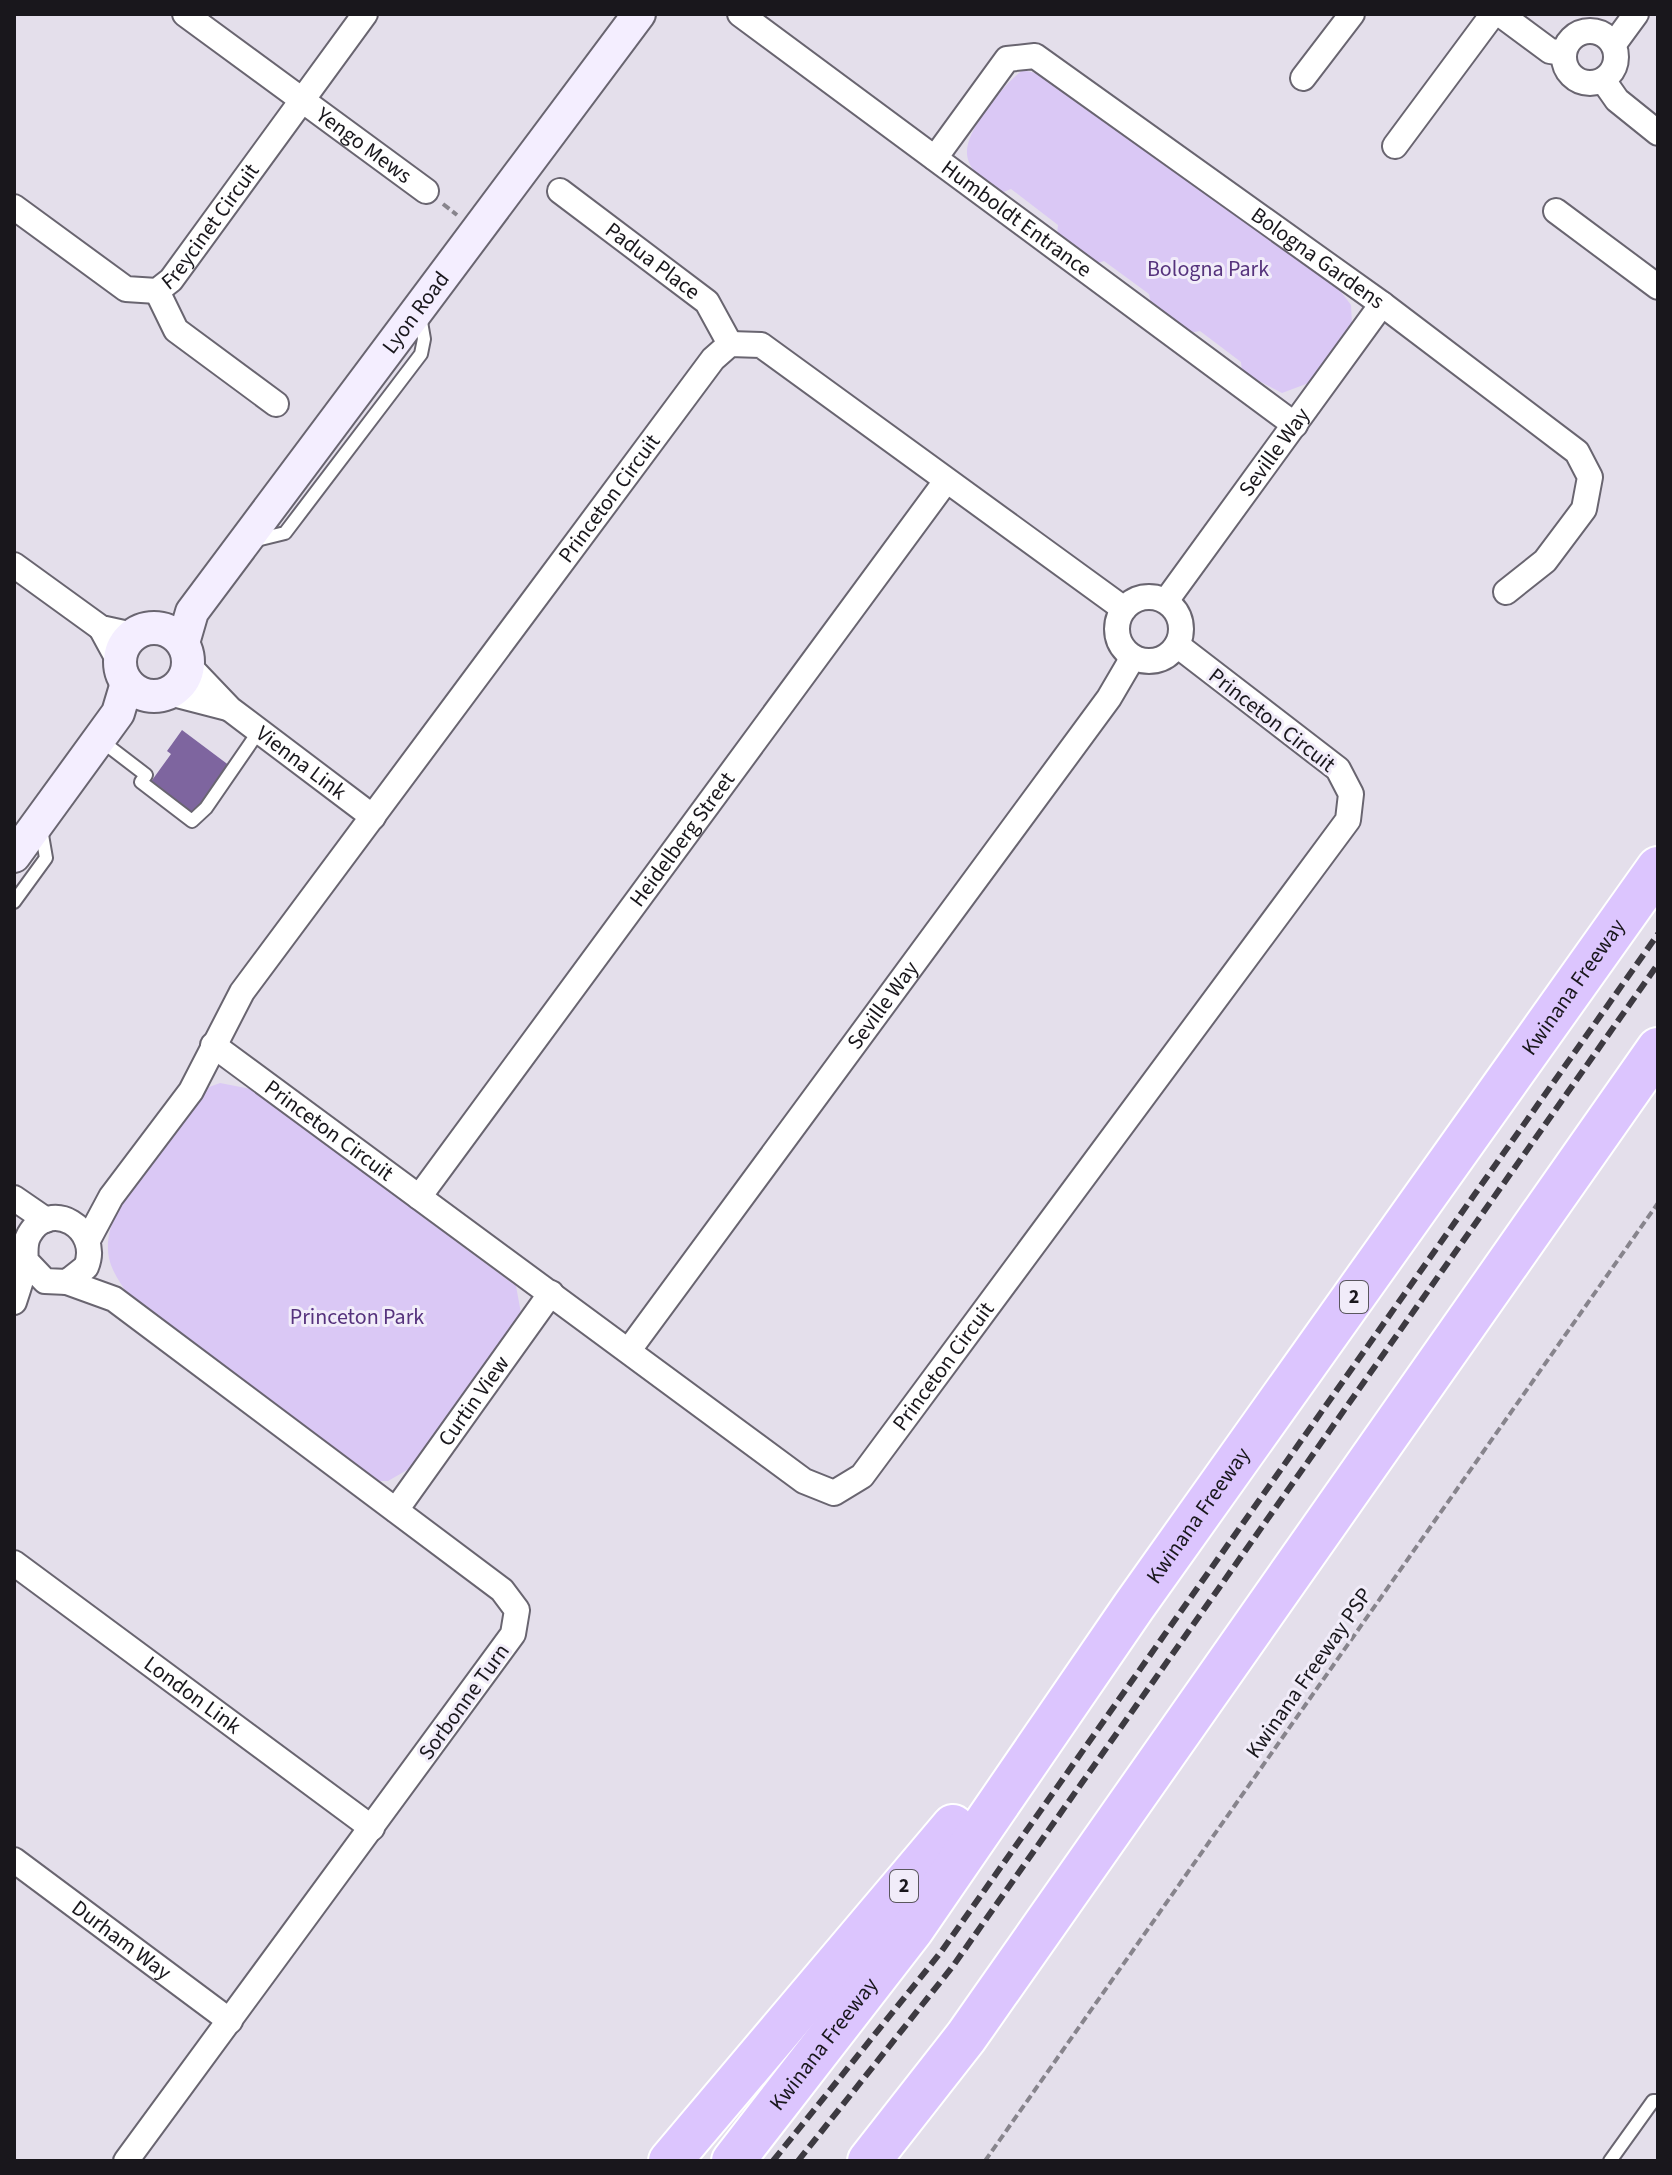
<svg xmlns="http://www.w3.org/2000/svg" width="1672" height="2175" font-family="'Source Sans 3',sans-serif">
	<style>
		.green { fill: #dac8f5 }
		.building { fill: #7e659f }
		.lines { fill: none; stroke-linecap: round; stroke-linejoin: round }
		.lane-casing { stroke: #696570; stroke-width: 16 }
		.street-casing { stroke: #696570; stroke-width: 28 }
		.secondary-casing { stroke: #696570; stroke-width: 36 }
		.highway-casing { stroke: #fff; stroke-width: 46 }
		.path { stroke: #87848c; stroke-width: 4; stroke-dasharray: 8 4; stroke-linecap: butt }
		.lane { stroke: #fff; stroke-width: 12 }
		.street { stroke: #fff; stroke-width: 24 }
		.secondary { stroke: #f4eeff; stroke-width: 32 }
		.highway { stroke: #dcc5fe; stroke-width: 42 }
		.rail { stroke: #3d3a41; stroke-width: 6; stroke-dasharray: 12 6; stroke-linecap: butt }
		.labels { text-anchor: middle; dominant-baseline: central; stroke-width: 6; stroke-linejoin: round; paint-order: stroke }
		.shield { fill: #f1ecf9; stroke: #5a575e; stroke-width: 2 }
		.shield-label { font-size: 20px; font-weight: bold; fill: #19171c }
		.street-label { font-size: 22px; fill: #19171c; stroke: #f1ecf9 }
		.park-label { font-size: 22px; fill: #56337d; stroke: #f1ecf9 }
	</style>
	<rect width="100%" height="100%" fill="#e4dfeb"/>
	<path class="green" d="M1023,70L1043,75L1338,288L1351,305L1352,324L1347,335L1314,381L1282,393L1242,372L1241,362L1200,331L1189,333L1151,304L1149,294L1104,261L1094,264L1057,235L1058,225L1011,189L1001,193C961,167 957,151 985,112C997,96 1007,82 1023,70Z
		M220,1083L251,1089L516,1286L521,1313L516,1325L414,1466L388,1481H376L129,1296C121,1284 112,1272 109,1258C98,1208 175,1127 204,1089Z"/>
	<path class="building" d="M182,730L230,766L191,815L150,783L171,754L167,751Z"/>
	<g class="lines">
		<defs>
			<path id="lane" d="M252,541L285,533L421,354L424,339L420,316
				M99,739L146,775L141,782L192,821L206,808L259,731
				M14,902L46,858L41,829
				M1610,2161L1653,2101H1658"/>
			<g id="street">
				<path id="s1" d="M185,14L426,191"/>
				<path id="s2" d="M740,14L1295,425"/>
				<path d="M1500,14L1550,51L1564,53"/>
				<circle cx="1590" cy="57" r="26"/>
				<path d="M1614,44L1636,14"/>
				<path d="M1303,78L1352,14"/>
				<path d="M1603,80L1617,100L1658,133"/>
				<path d="M1395,146L1493,14"/>
				<path id="s3" d="M935,158L1007,59L1035,56L1382,304L1577,452L1590,477L1584,509L1545,561L1506,592"/>
				<path id="s4" d="M560,191L707,302L730,344"/>
				<path id="s5" d="M14,207L126,289L157,291L171,280L365,14"/>
				<path d="M1556,211L1658,287"/>
				<path d="M157,291L176,330L276,404"/>
				<path d="M14,565L101,628L133,635"/>
				<circle cx="1149" cy="629" r="32"/>
				<path id="s6" d="M1166,601L1382,304"/>
				<path d="M101,628L120,663"/>
				<path id="s7" d="M188,665L230,709L373,817"/>
				<path d="M169,693L227,708"/>
				<path id="s8" d="M213,1045L804,1481L834,1493L862,1476L1348,820L1351,794L1338,769L1177,645"/>
				<path id="s9" d="M419,1197L946,481"/>
				<path d="M14,1198L46,1220"/>
				<path id="s10" d="M88,1240L111,1197L191,1091L242,992L713,359L730,344L761,345L1124,609"/>
				<path d="M67,1282L114,1299L502,1590L517,1610L513,1634L126,2161"/>
				<path d="M14,1302C18,1290 22,1278 25,1266C27,1255 23,1245 29,1235C50,1197 102,1229 86,1267L67,1282L45,1281L26,1261"/>
				<path id="s11" d="M629,1350L1109,698L1133,657"/>
				<path id="s12" d="M396,1510L551,1293"/>
				<path id="s13" d="M14,1563L372,1828"/>
				<path id="s14" d="M14,1860L230,2021"/>
			</g>
			<g id="secondary">
				<circle cx="154" cy="662" r="34"/>
				<path id="s15" d="M183,643L192,612L639,14"/>
				<path d="M14,856L118,713L127,683"/>
			</g>
			<g id="highway">
				<path d="M670,2161L953,1826"/>
				<path id="s16" d="M733,2161L912,1930L1134,1606L1658,868"/>
				<path d="M869,2161L966,2037L1658,1049"/>
			</g>
		</defs>
		<use href="#lane" class="lane-casing"/>
		<use href="#street" class="street-casing"/>
		<use href="#secondary" class="secondary-casing"/>
		<use href="#highway" class="highway-casing"/>
		<path class="path" d="M443,204L457,215
			M985,2161L1658,1203"/>
		<use href="#lane" class="lane"/>
		<use href="#street" class="street"/>
		<use href="#secondary" class="secondary"/>
		<use href="#highway" class="highway"/>
		<path class="rail" d="M773,2161L941,1952L1658,934
			M798,2161L953,1966L1658,964"/>
	</g>
	<g class="labels">
		<g class="shield">
			<rect x="1340" y="1281" width="28" height="32" rx="6"/>
			<rect x="890" y="1870" width="28" height="32" rx="6"/>
		</g>
		<g class="shield-label">
			<text x="1354" y="1297">2</text>
			<text x="904" y="1886">2</text>
		</g>
		<g class="street-label">
			<text stroke="none"><textPath href="#s1" startOffset="222">Yengo Mews</textPath></text>
			<text stroke="none"><textPath href="#s2" startOffset="344">Humboldt Entrance</textPath></text>
			<text stroke="none"><textPath href="#s5" startOffset="254">Freycinet Circuit</textPath></text>
			<text stroke="none"><textPath href="#s3" startOffset="498">Bologna Gardens</textPath></text>
			<text stroke="none"><textPath href="#s4" startOffset="116">Padua Place</textPath></text>
			<text stroke="none"><textPath href="#s15" startOffset="406">Lyon Road</textPath></text>
			<text stroke="none"><textPath href="#s6" startOffset="184">Seville Way</textPath></text>
			<text stroke="none"><textPath href="#s10" startOffset="908">Princeton Circuit</textPath></text>
			<text transform="translate(1272 720) rotate(38)">Princeton Circuit</text>
			<text stroke="none"><textPath href="#s7" startOffset="150">Vienna Link</textPath></text>
			<text stroke="none"><textPath href="#s9" startOffset="444">Heidelberg Street</textPath></text>
			<text stroke="none"><textPath href="#s16" startOffset="1444">Kwinana Freeway</textPath></text>
			<text stroke="none"><textPath href="#s11" startOffset="428">Seville Way</textPath></text>
			<text stroke="none"><textPath href="#s8" startOffset="144">Princeton Circuit</textPath></text>
			<text stroke="none"><textPath href="#s8" startOffset="936">Princeton Circuit</textPath></text>
			<text stroke="none"><textPath href="#s12" startOffset="134">Curtin View</textPath></text>
			<text stroke="none"><textPath href="#s16" startOffset="796">Kwinana Freeway</textPath></text>
			<text transform="translate(1309 1673) rotate(-55)">Kwinana Freeway PSP</text>
			<text stroke="none"><textPath href="#s13" startOffset="222">London Link</textPath></text>
			<text transform="translate(464 1702) rotate(-54)">Sorbonne Turn</text>
			<text stroke="none"><textPath href="#s14" startOffset="134">Durham Way</textPath></text>
			<text stroke="none"><textPath href="#s16" startOffset="148">Kwinana Freeway</textPath></text>
		</g>
		<g class="park-label">
			<text x="1208" y="269">Bologna Park</text>
			<text x="357" y="1317">Princeton Park</text>
		</g>
	</g>
	<rect width="1672" height="2175" fill="none" stroke="#19171c" stroke-width="32"/>
</svg>
